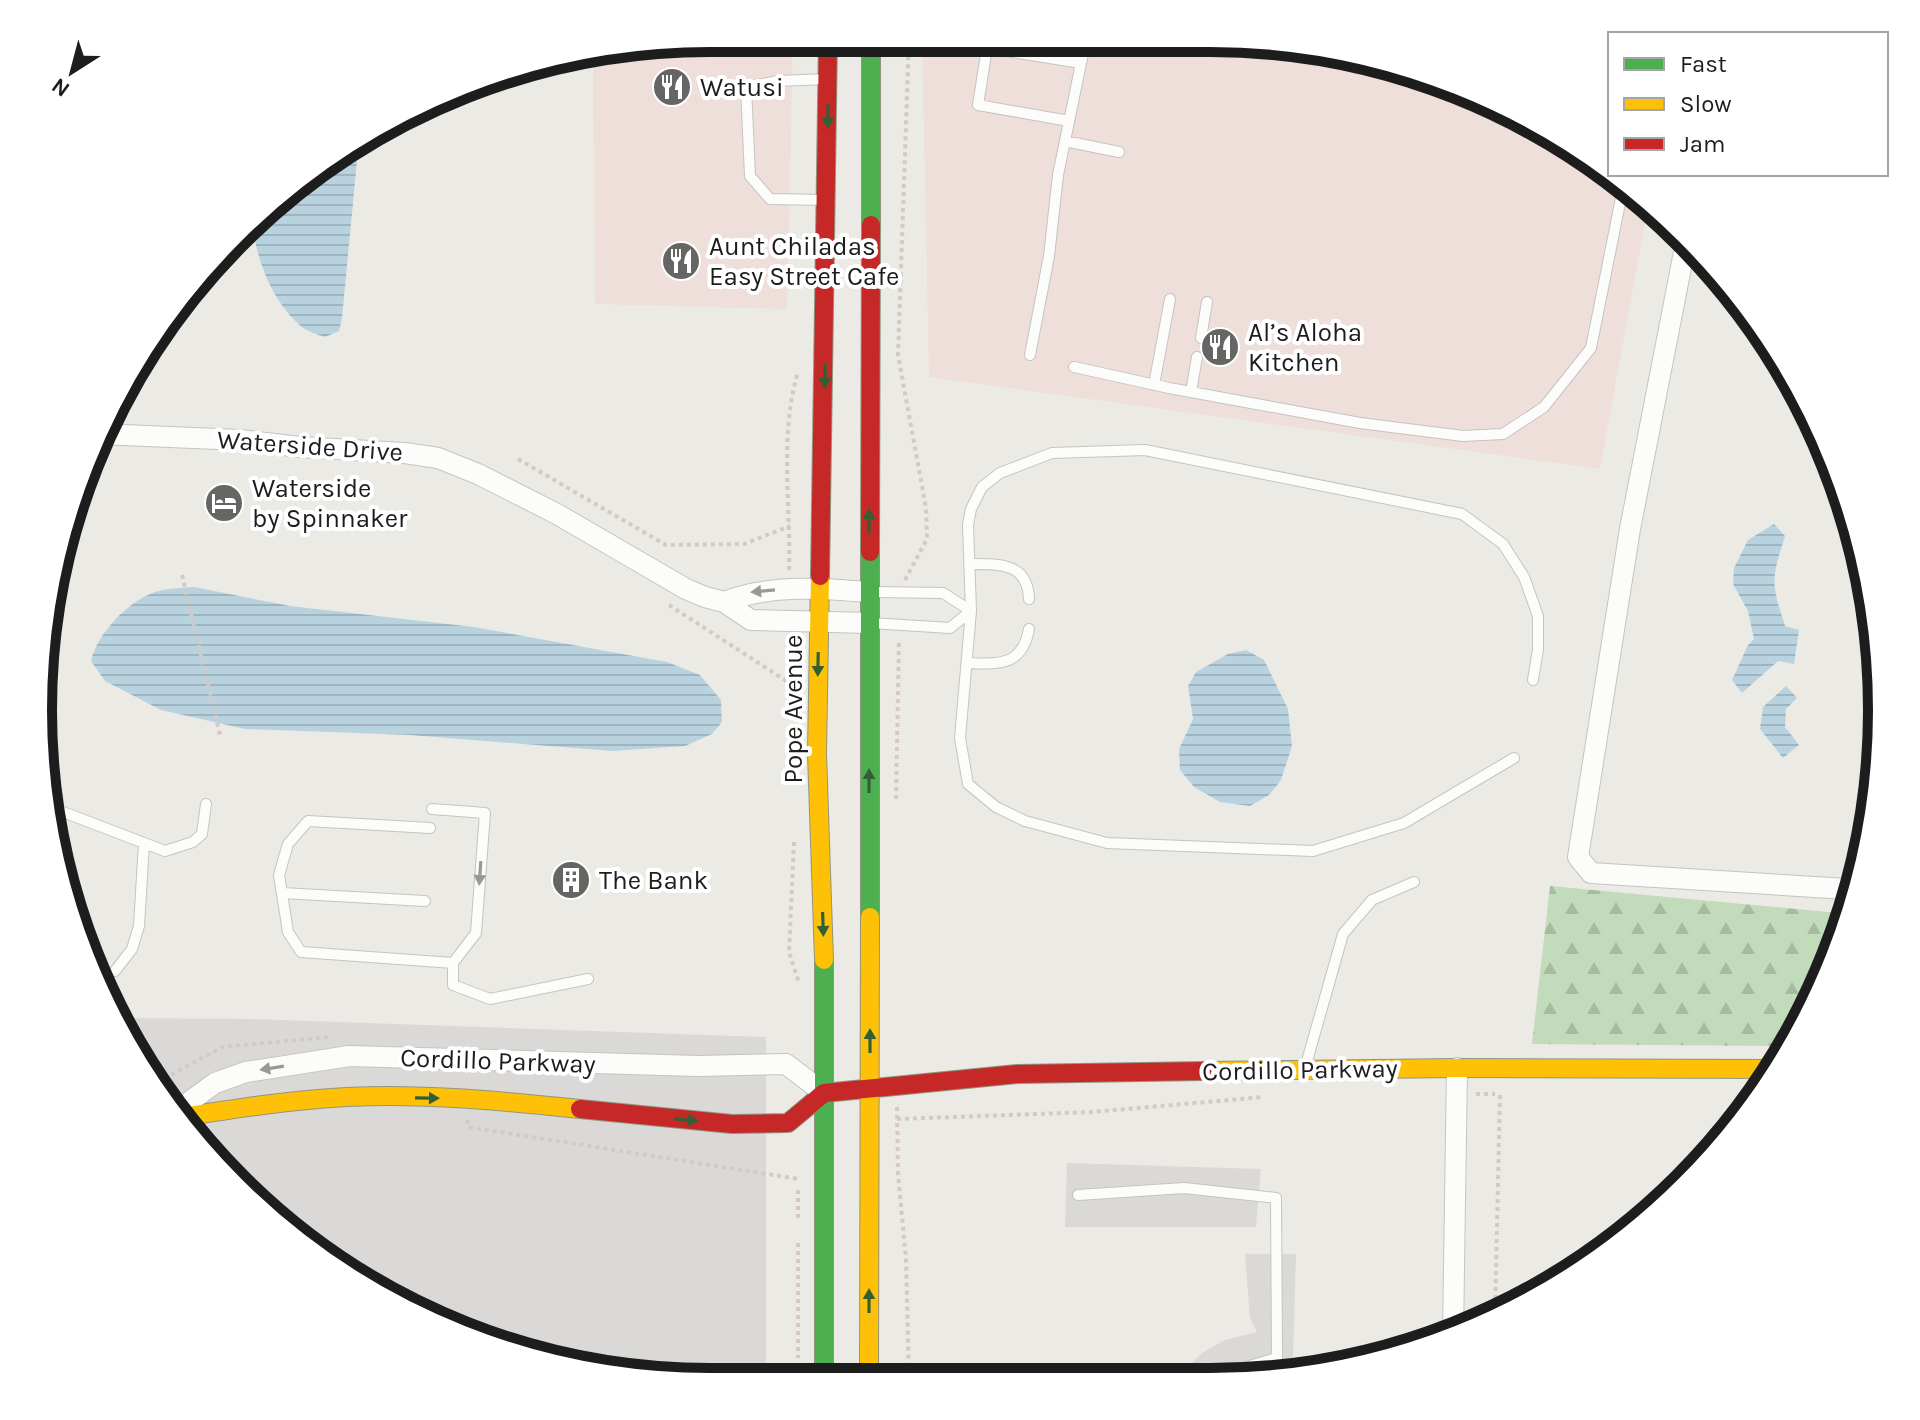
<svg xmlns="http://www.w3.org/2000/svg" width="1920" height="1420" font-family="Karla,sans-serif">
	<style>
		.residential { fill: #dad9d7 }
		.commercial { fill: #eedfda }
		.forest { fill: url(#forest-firs) }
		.water { fill: url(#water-rules) }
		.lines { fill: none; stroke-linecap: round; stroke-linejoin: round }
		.lane-casing { stroke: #c4c4c1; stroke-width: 12 }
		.street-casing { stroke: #c4c4c1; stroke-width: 22 }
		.fast-casing { stroke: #91957d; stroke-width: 20 }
		.slow-casing { stroke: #91957d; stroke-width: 20 }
		.jam-casing { stroke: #91957d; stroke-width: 20 }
		.path { stroke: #d6c9c4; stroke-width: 4; stroke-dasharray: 4 4; stroke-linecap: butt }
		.lane { stroke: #fcfcfb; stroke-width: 10 }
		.street { stroke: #fcfcfb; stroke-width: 20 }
		.fast { stroke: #4caf50; stroke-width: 18 }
		.slow { stroke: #ffc107; stroke-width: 18 }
		.jam { stroke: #c62828; stroke-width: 18 }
		.oneway { fill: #325f34 }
		.oneway2 { fill: #989897 }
		.labels { text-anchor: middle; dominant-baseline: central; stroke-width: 8; stroke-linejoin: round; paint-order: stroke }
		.poi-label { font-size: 26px; fill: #1d1d1d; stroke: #fff; text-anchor: start }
		.street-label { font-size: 26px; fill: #1d1d1d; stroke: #fff }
		.rim { fill: none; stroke: #1d1d1d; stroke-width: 10 }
	</style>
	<defs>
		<pattern id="forest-firs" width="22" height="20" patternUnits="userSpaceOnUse" patternTransform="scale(2)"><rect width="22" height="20" fill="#c2dbba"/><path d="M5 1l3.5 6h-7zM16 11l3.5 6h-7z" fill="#a6bc9f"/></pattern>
		<pattern id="water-rules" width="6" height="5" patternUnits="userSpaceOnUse" patternTransform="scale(2)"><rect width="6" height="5" fill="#b8d3df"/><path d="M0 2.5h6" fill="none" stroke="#9eb5bf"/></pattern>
	</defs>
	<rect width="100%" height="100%" fill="#ebeae5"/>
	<path class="residential" d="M123,1018L252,1019L766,1037V1380L666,1381L494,1346L374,1292L267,1216L177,1119Z
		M1067,1163L1261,1169L1256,1227H1065Z
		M1245,1254H1296L1293,1359L1233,1377H1184V1371L1202,1353L1225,1340L1257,1332L1250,1318Z"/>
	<path class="commercial" d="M710,38H793L787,309L595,304L593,53L670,47L671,43Z
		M922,39H1253L1383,61L1583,151L1647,211L1600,469L929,377Z"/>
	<path class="forest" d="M1550,886L1849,914L1846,926L1792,1046L1532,1044Z"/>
	<path class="water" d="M359,140L342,318L339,331L325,337C317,334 308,332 302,327C272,302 256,259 252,222Z
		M1774,524L1785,536C1771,581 1771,582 1785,626L1799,630L1794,664L1778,661L1742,693L1732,680L1748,645L1754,639L1748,611L1733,584L1734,568L1748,540Z
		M194,587L290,606L474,627L667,662L700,675L721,700L722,722L712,734L685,746L613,751L410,735L245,729L161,710L105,681L91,661C97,634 128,601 155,592C167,588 182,588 194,587Z
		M1246,650L1264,660L1288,709L1292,746L1281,780L1269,795L1250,806L1220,802L1194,787L1180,770L1179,749L1193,719L1188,686L1196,672L1228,654Z
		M1786,686L1797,698L1786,709L1785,727L1799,745L1783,758L1760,729L1763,707Z"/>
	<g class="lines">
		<defs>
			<path id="lane" d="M1069,121L978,105L987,48L1081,63
				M1065,141L1119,152
				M825,200L770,199L750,176L746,87L778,81L827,79
				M1201,338L1207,302
				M1030,355L1049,256L1058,175L1086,39
				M1074,367L1169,388L1360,423L1463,436L1503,434L1544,407L1591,348L1623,188
				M1154,385L1170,299
				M1191,392L1197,357
				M969,564C998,564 1028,562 1029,599
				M871,623L950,628L971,611L943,593L874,592
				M967,663C998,664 1022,667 1029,629
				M1514,758L1404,823L1313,851L1107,843L1025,821L996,807L968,784L960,738L971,611L968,525L971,509L982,487L1000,473L1052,453L1145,450L1462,514L1503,544L1524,577L1538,616V649L1533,680
				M50,807L165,851L193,842L202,834L206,804
				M432,809L485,813L476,933L453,963V985L490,999L588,979
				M430,828L308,821L288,844L279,875L288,932L301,952L453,963
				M282,893L425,901
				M115,971L132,949L139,926L144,843
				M1305,1068L1343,934L1372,900L1414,882
				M1078,1195L1184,1188L1276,1198L1277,1358L1212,1377
				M1599,1255V1249L1646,1209L1662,1203"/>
			<path id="street" d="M1685,247L1630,529L1578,857L1591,873L1847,889L1856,886
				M100,434L240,440L300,447L405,453L438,458L478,474L557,514L686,589L705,597L724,602
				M869,623L751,620L724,602C771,584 820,588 869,592
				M174,1113L215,1083L246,1072L349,1056L698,1066L786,1064L824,1093
				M1453,1335L1457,1068"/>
			<path id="fast" d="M871,225V38
				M870,917V552
				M824,960V1379"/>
			<path id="slow" d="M820,576L817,753L824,960
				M1204,1071L1457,1068L1776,1069
				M176,1118C233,1109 289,1100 347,1097C424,1093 503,1101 580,1109
				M869,1379L870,917"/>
			<path id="jam" d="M870,552L871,225
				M820,576L828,38
				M580,1109L732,1124L788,1123L824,1093L1017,1074L1204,1071"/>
		</defs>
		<use href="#lane" class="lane-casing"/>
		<use href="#street" class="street-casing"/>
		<use href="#fast" class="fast-casing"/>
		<use href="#slow" class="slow-casing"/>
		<use href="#jam" class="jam-casing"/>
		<path class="path" d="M518,459L666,545L744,544L790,526
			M789,570C791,504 779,435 798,372
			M182,575L220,735
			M905,580L927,539L926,508L898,355L909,39
			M669,605L791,684
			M789,638L792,698
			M896,799L899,640
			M794,842L789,952L799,983
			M157,1082L223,1047L329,1037
			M1476,1094H1495
			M897,1107L898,1174L906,1259L909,1379
			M897,1119L1092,1112L1263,1097
			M467,1120L468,1127L799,1179
			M798,1218V1187
			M798,1243V1358
			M1495,1315L1500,1094"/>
		<use href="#lane" class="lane"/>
		<use href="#street" class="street"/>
		<use href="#fast" class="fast"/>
		<use href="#slow" class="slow"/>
		<use href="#jam" class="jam"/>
	</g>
	<defs><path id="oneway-solid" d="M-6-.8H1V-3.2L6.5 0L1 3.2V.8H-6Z" transform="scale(2)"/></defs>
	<g class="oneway">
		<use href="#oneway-solid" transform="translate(828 116) rotate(91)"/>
		<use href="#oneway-solid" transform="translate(825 376) rotate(91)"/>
		<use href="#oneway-solid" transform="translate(869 521) rotate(-90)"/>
		<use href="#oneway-solid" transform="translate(818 664) rotate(91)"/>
		<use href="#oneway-solid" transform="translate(869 781) rotate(-90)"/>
		<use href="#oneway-solid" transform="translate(823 924) rotate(88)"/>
		<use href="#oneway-solid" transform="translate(870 1041) rotate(-90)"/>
		<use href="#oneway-solid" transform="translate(427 1098) rotate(1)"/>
		<use href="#oneway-solid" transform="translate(686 1120) rotate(6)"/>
		<use href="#oneway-solid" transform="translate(869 1301) rotate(-90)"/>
	</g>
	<g class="oneway2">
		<use href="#oneway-solid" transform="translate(763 591) rotate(175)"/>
		<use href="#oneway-solid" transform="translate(480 873) rotate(94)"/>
		<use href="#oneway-solid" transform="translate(272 1068) rotate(171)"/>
	</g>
	<defs>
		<symbol id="restaurant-disc" viewBox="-11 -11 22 22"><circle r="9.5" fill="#656563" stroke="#fff"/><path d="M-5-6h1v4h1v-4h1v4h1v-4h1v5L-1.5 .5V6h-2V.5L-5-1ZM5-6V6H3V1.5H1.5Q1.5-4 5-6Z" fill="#fff"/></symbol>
		<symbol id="hotel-disc" viewBox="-11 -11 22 22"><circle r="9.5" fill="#656563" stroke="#fff"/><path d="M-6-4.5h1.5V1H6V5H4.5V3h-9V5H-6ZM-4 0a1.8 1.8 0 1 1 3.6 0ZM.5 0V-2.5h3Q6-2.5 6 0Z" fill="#fff"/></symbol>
		<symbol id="building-disc" viewBox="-11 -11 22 22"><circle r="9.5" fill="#656563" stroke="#fff"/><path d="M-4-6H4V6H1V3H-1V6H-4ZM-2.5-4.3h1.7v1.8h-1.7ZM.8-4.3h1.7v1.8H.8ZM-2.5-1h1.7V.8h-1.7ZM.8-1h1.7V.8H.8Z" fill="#fff"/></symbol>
	</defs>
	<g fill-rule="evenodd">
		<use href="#restaurant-disc" x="650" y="65" width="44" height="44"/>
		<use href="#restaurant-disc" x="659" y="239" width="44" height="44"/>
		<use href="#restaurant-disc" x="1198" y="325" width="44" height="44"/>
		<use href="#hotel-disc" x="202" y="481" width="44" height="44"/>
		<use href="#building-disc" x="549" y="858" width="44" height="44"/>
	</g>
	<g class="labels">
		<g class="poi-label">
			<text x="700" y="87">Watusi</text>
			<text x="709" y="246">Aunt Chiladas<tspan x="709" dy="30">Easy Street Cafe</tspan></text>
			<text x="1248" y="332">Al’s Aloha<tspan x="1248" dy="30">Kitchen</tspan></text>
			<text x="252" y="488">Waterside<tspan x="252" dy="30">by Spinnaker</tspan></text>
			<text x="599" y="880">The Bank</text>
		</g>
		<g class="street-label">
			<text transform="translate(310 446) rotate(4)">Waterside Drive</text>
			<text transform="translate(793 709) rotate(-90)">Pope Avenue</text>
			<text transform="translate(498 1061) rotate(2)">Cordillo Parkway</text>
			<text transform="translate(1300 1070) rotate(-1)">Cordillo Parkway</text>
		</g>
	</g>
	<path d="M0 0H1920V1420H0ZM710 52H1210A658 658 0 0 1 1868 710V710A658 658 0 0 1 1210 1368H710A658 658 0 0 1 52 710V710A658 658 0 0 1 710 52Z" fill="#fff" fill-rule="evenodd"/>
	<path class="rim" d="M710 52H1210A658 658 0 0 1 1868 710V710A658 658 0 0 1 1210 1368H710A658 658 0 0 1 52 710V710A658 658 0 0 1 710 52Z"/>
	<rect x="1608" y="32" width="280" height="144" fill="#ffffff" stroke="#a5a5a5" stroke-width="2"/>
	<rect x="1624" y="58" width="40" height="12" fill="#4caf50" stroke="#a5a5a5" stroke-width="2"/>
	<text x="1680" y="72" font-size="24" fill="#1d1d1d">Fast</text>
	<rect x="1624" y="98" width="40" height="12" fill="#ffc107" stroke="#a5a5a5" stroke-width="2"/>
	<text x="1680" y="112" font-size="24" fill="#1d1d1d">Slow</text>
	<rect x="1624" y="138" width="40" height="12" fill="#c62828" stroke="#a5a5a5" stroke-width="2"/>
	<text x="1680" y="152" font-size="24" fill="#1d1d1d">Jam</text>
	<g transform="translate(72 72) rotate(216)" stroke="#ffffff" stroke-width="6" paint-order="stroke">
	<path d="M0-6L14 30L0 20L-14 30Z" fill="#1d1d1d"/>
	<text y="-12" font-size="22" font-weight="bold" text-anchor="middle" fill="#1d1d1d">N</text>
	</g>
</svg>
